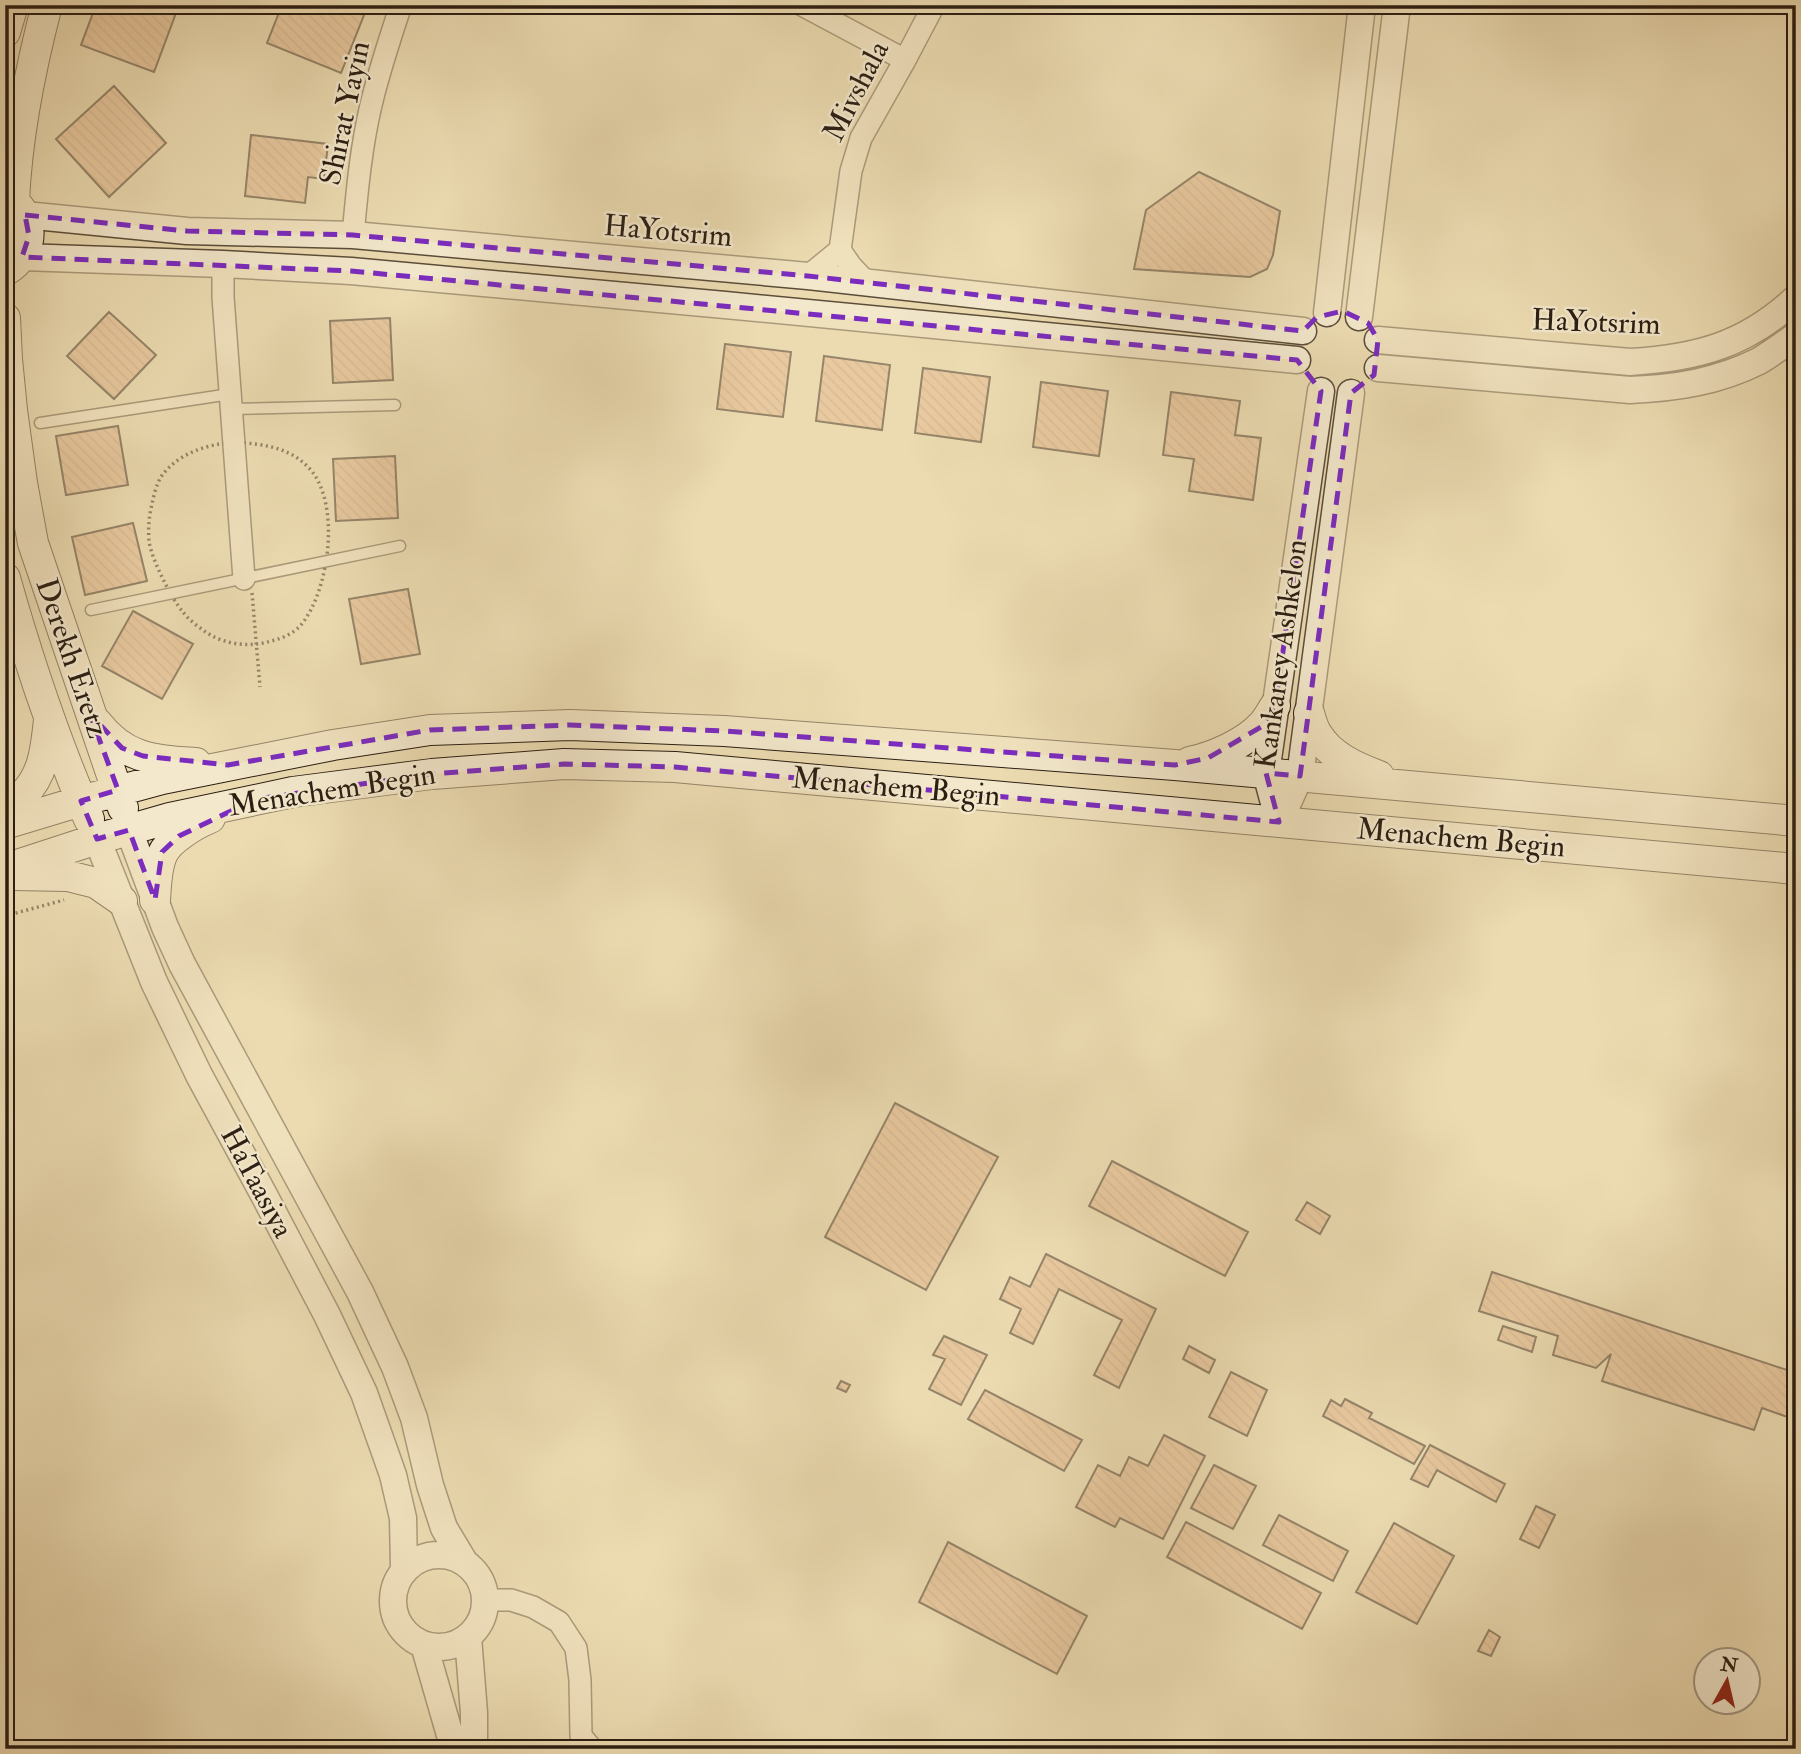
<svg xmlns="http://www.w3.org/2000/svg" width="1801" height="1754" font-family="'IM FELL Double Pica',serif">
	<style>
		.building { fill: url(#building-back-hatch); stroke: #2b1e13; stroke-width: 2 }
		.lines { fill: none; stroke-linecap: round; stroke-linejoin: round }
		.service-casing { stroke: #5b4d3a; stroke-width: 13 }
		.minor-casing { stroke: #5b4d3a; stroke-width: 24 }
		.tertiary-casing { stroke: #5b4d3a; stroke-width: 29 }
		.secondary-casing { stroke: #2b1e13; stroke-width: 32 }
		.path { stroke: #2b1e13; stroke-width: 3.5; stroke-dasharray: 2 3.5; stroke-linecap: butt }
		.service { stroke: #f3e8cc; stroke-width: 10 }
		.minor { stroke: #f3e8cc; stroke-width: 21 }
		.tertiary { stroke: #f3e8cc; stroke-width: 26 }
		.secondary { stroke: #f3e8cc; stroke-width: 30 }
		.marked { fill: none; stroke: #7b2cbf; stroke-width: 5; stroke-dasharray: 14 9; stroke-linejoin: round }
		.labels { text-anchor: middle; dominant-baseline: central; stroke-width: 5; stroke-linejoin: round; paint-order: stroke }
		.street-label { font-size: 30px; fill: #2b1e13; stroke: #f3e8cc }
	</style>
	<defs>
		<pattern id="building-back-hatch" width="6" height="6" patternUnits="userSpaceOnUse" patternTransform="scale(1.75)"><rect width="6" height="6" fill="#e4b48b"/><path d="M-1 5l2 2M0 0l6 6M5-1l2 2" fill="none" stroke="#c49a77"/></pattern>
	</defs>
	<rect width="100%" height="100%" fill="#ecdbb1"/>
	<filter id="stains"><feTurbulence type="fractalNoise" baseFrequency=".00286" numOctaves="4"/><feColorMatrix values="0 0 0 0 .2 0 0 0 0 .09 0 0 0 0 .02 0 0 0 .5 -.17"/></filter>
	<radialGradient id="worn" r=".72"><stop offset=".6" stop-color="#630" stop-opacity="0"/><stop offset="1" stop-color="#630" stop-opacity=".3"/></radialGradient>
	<path class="building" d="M96,5H179L154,72L81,45Z
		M282,5H368L341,73L267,43Z
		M114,86L166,143L109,197L56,139Z
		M251,135L328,144L324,179L308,177L305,203L245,196Z
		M1199,172L1280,211L1273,255L1267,269L1250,277L1134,269L1146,210Z
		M109,312L156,355L114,399L67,356Z
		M390,318L393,380L333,383L330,321Z
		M725,344L791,352L783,417L717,409Z
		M824,356L890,365L882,430L816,421Z
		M923,368L990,377L981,442L915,433Z
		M1041,382L1108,391L1099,456L1033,447Z
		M1171,392L1240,401L1235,435L1261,438L1253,500L1189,491L1194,459L1163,455Z
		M118,426L128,485L66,495L56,436Z
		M395,456L398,518L336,521L333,459Z
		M133,523L147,581L85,595L72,537Z
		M408,589L420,654L361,664L349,599Z
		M133,611L193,644L162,699L102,666Z
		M895,1103L998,1157L926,1290L825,1237Z
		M1112,1161L1248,1232L1225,1276L1089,1206Z
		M1307,1202L1330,1216L1320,1234L1296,1220Z
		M1046,1254L1156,1309L1119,1388L1094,1375L1122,1320L1059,1289L1033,1344L1010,1333L1021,1309L1000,1299L1010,1277L1030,1287Z
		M1492,1272L1796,1373V1420L1762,1408L1754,1430L1602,1381L1611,1354L1596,1368L1553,1355L1558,1336L1479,1311Z
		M1503,1326L1536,1337L1532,1352L1498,1340Z
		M944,1336L987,1355L961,1405L929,1389L945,1359L933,1355Z
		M1189,1346L1215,1360L1209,1373L1183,1359Z
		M1231,1372L1267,1390L1247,1436L1209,1417Z
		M841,1381L850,1385L846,1392L837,1388Z
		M985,1390L1082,1440L1064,1471L968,1419Z
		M1345,1399L1372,1413L1369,1418L1425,1446L1414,1464L1323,1416L1331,1400L1341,1406Z
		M1164,1435L1205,1456L1163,1539L1120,1518L1115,1527L1076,1507L1098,1465L1120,1476L1129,1457L1148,1466Z
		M1430,1445L1505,1484L1496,1502L1437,1470L1428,1487L1411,1479Z
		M1214,1465L1256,1486L1233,1529L1191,1508Z
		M1536,1506L1555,1515L1539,1548L1520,1539Z
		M1279,1515L1348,1551L1333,1581L1263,1545Z
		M1186,1522L1321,1593L1302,1629L1167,1557Z
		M1394,1523L1454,1556L1417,1624L1356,1592Z
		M948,1542L1087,1616L1057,1674L919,1602Z
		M1489,1630L1500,1637L1491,1656L1478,1651Z"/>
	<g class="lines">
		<defs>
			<path id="service" d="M231,409L395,405
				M40,423L230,394
				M91,610L400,546"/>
			<path id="minor" d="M802,5L905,60
				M353,235C357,192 361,147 371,105C379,71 390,38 401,5
				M840,250L851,171L861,138L905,60L934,5
				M223,264V297L244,579
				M808,276L840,250L851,266L865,281
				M485,1600H511L533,1607L559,1622L576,1648L580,1680L581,1736L592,1749"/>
			<path id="tertiary" d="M25,215L187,231L353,235L808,276L1303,331
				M22,257L223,264L351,271L725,305L1297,360
				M1327,313L1362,5
				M1359,317L1397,5
				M1378,340L1630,362C1697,358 1746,345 1796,298
				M1378,368L1630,390C1676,388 1717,382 1759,361C1771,354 1784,344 1796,336
				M1279,822L1300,776L1351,393
				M1279,822L1266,773L1321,391
				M129,830L165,927L182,964L360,1292L395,1367L414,1418L430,1485L444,1528L465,1563
				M97,839L154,982L199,1075L264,1195L327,1315L364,1393L393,1475L403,1518L404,1570
				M393 1601a46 46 0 1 1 92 0a46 46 0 1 1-92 0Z
				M468,1637L474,1713V1749
				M424,1645L454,1749"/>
			<path id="secondary" d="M5,32L13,5
				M5,195C36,214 37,252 5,271
				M14,201C17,134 30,70 47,5
				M5,318L7,359L12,410L22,483L33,543L123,808
				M5,578C28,660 55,740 89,819
				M1309,713C1311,720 1313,728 1317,734C1330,756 1355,767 1379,776
				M97,723C125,759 153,760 196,763
				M1190,762C1213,757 1246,743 1262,725C1267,720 1271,712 1275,706
				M5,808C11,804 18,800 24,794C44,774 46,747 49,720
				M5,824L81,801L162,779L333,745L430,730L570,725L724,731L1175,765L1796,821
				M5,869L97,839L170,818L293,792L432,774L564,764L675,767L1796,869
				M12,875L68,876L96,883L122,901
				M155,900C156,885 156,869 162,855C168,840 195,824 210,818"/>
		</defs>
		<use href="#service" class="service-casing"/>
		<use href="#minor" class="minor-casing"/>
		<use href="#tertiary" class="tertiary-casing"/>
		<use href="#secondary" class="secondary-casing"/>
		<path class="path" d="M233,442C260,444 287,446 307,466C342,499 330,590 301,625C291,636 277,640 263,643C243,647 220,643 203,630C196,625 188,619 183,612C172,600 151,558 149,541C148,528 149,516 152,504C154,494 157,482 163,474C181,452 207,445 233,442Z
			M252,593L260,687
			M5,916L64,900"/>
		<use href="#service" class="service"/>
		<use href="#minor" class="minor"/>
		<use href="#tertiary" class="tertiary"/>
		<use href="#secondary" class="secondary"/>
	</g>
	<path d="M0 0H1801V1754H0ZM25,215L187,231L353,235L808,276L1303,331L1317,317L1343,311L1368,323L1378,340L1374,375L1351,393L1300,776L1266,773L1279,822L675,767L564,764L432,774L256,799L179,836L162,852L155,900L129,830L97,839L81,801L118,790L90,714L122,748L143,756L228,765L430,730L570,725L724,731L1175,765L1208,758L1261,727L1275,706L1321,391L1297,360L351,271L22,257L29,236Z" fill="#ecdbb1" fill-opacity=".55" fill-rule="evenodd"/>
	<path class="marked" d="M25,215L187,231L353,235L808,276L1303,331L1317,317L1343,311L1368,323L1378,340L1374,375L1351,393L1300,776L1266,773L1279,822L675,767L564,764L432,774L256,799L179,836L162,852L155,900L129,830L97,839L81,801L118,790L90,714L122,748L143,756L228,765L430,730L570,725L724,731L1175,765L1208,758L1261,727L1275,706L1321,391L1297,360L351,271L22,257L29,236Z"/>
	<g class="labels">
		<g class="street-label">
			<text transform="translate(856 91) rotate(-63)">Mivshala</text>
			<text transform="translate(345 113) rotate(-78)">Shirat Yayin</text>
			<text transform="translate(668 231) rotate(5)">HaYotsrim</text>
			<text transform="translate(1596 322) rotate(2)">HaYotsrim</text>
			<text transform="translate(1281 654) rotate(-82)">Kankaney Ashkelon</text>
			<text transform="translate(72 658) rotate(71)">Derekh Eretz</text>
			<text transform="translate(896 787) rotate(5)">Menachem Begin</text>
			<text transform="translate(332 790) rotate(-9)">Menachem Begin</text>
			<text transform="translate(1461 838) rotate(5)">Menachem Begin</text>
			<text transform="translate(257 1182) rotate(62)">HaTaasiya</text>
		</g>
	</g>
	<rect width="1801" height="1754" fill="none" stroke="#ecdbb1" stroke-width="28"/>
	<rect x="7" y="7" width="1787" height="1740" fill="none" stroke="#2b1e13" stroke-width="3.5"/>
	<rect x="14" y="14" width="1773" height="1726" fill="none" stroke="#2b1e13" stroke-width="2"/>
	<g transform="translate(1727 1681) rotate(8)"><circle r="33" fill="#f3e8cc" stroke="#a39782" stroke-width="2"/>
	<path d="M0-5L12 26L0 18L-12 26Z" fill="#8f2418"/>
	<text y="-10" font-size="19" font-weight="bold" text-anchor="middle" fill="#2b1e13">N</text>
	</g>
	<rect width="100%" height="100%" filter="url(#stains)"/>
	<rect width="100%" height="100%" fill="url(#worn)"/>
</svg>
